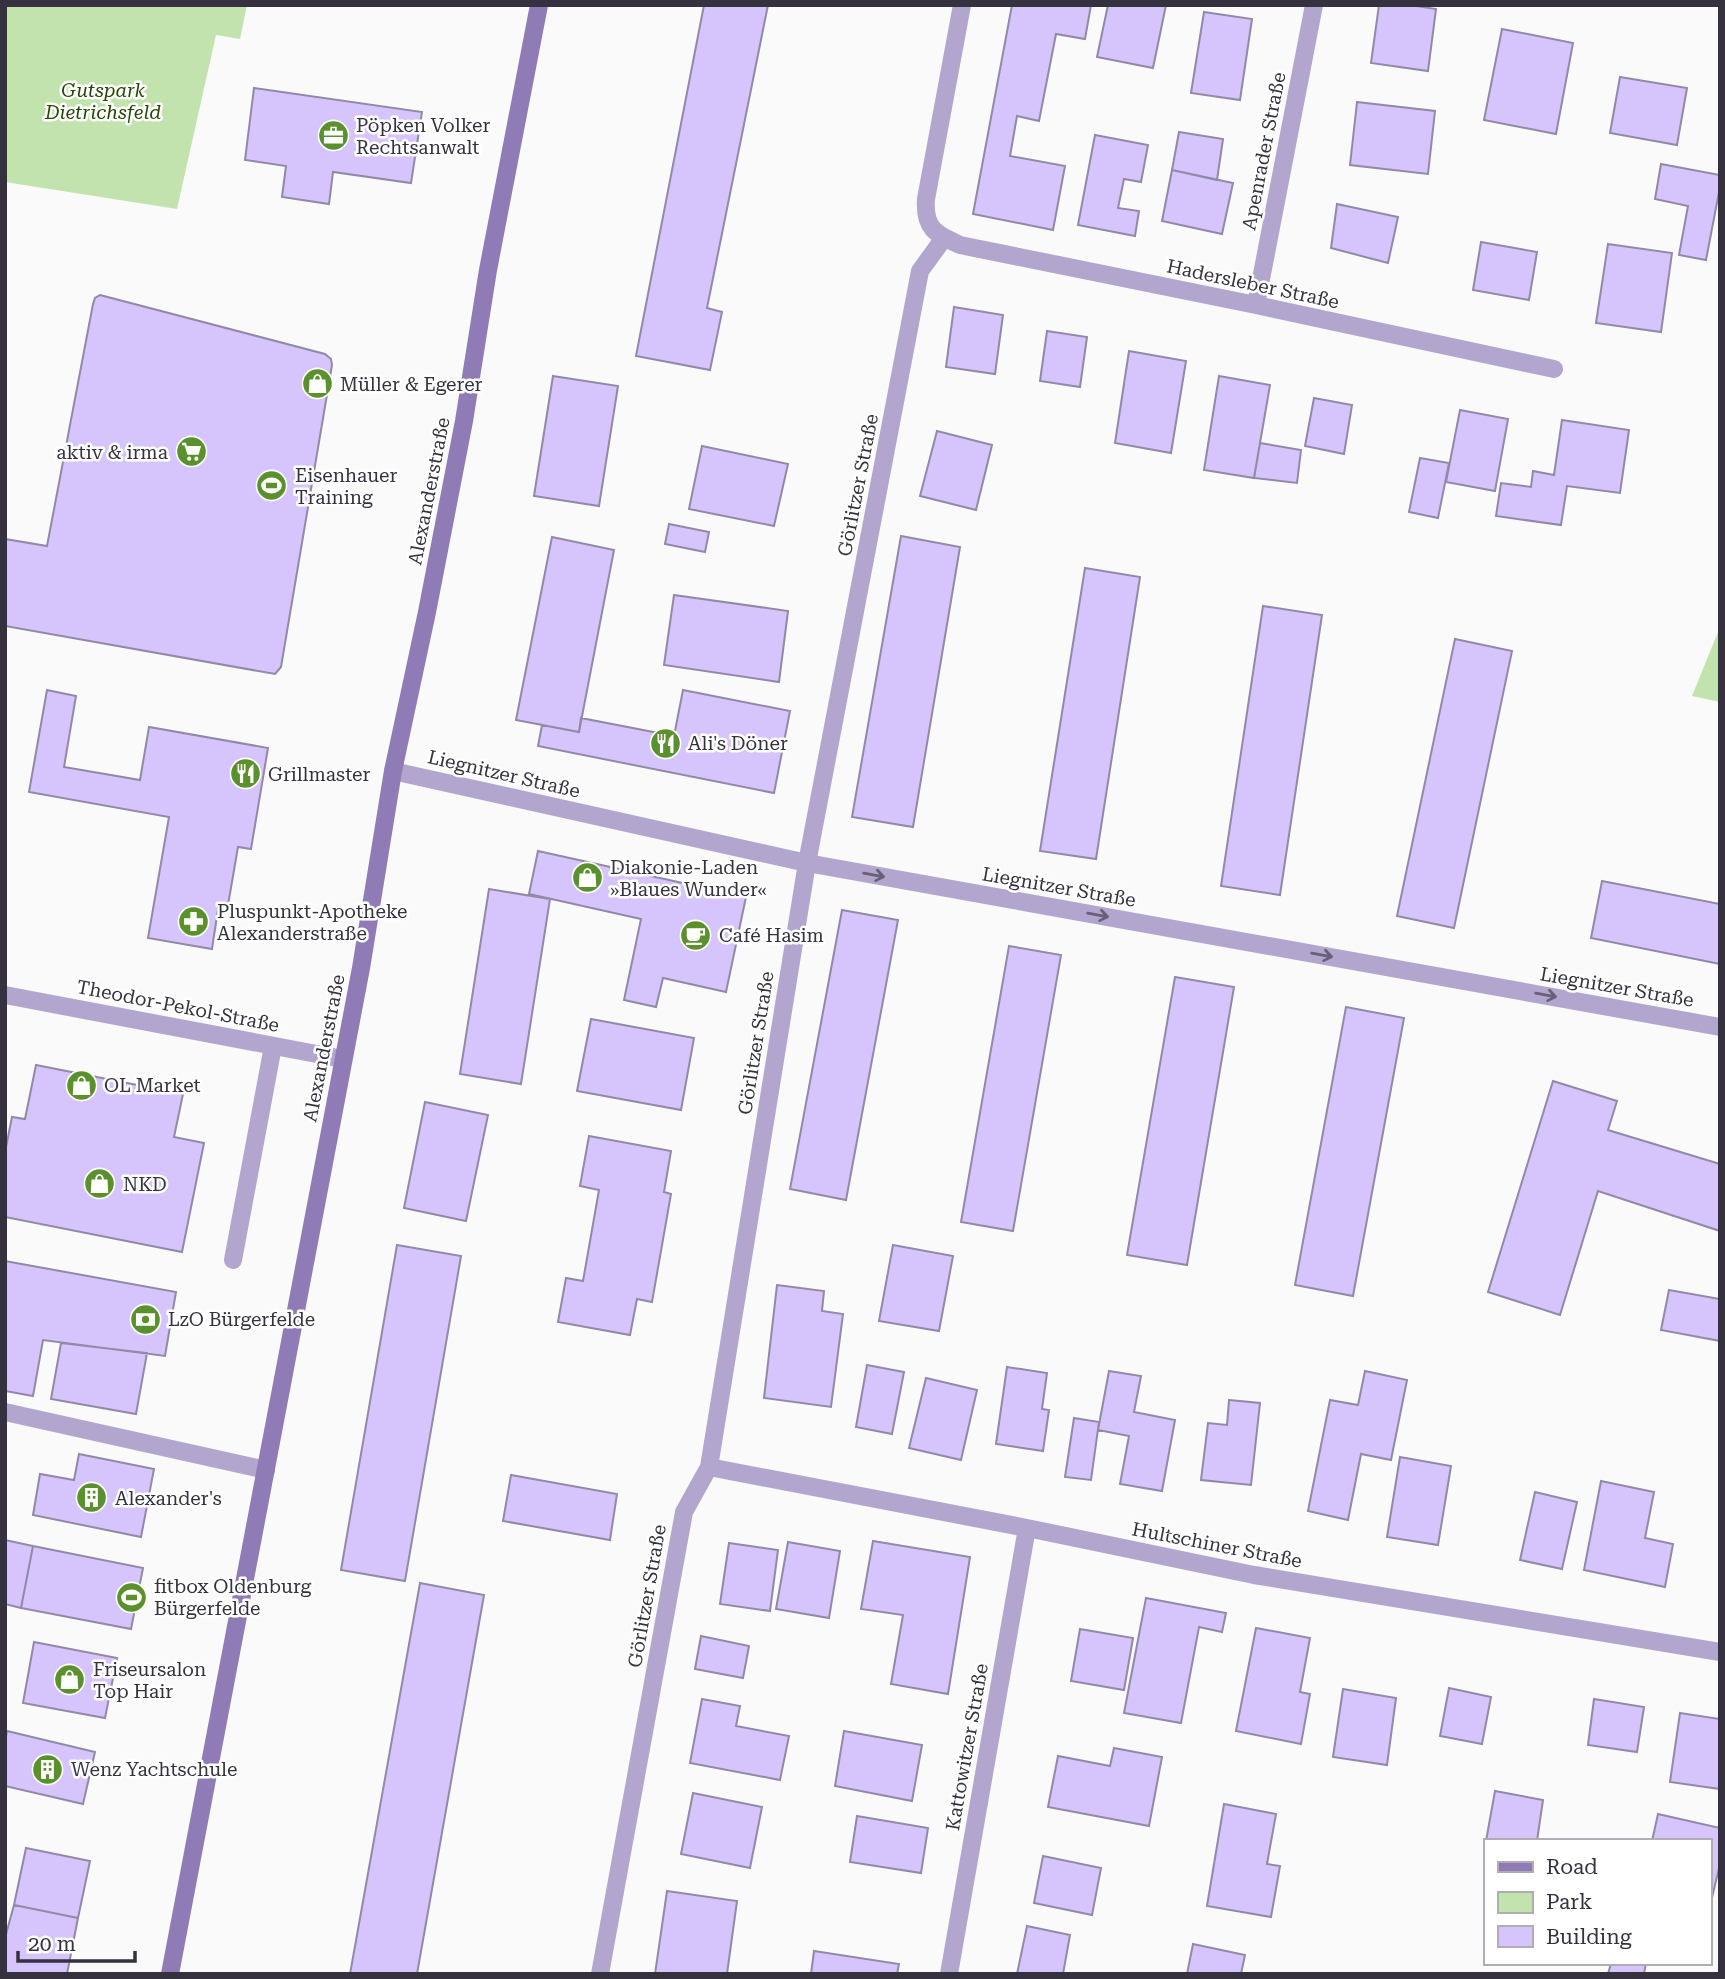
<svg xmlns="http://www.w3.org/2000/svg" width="1725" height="1979" font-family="'Roboto Serif',serif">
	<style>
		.green { fill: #c3e3ae }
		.building { fill: #d5c5fc; stroke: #9289a7; stroke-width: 2 }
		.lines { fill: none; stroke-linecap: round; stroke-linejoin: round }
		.service { stroke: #b2a6ce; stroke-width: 18 }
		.minor { stroke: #b2a6ce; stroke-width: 18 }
		.secondary { stroke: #8f7cb6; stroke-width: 18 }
		.oneway { stroke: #676078 }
		.labels { text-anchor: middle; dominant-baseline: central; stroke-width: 5; stroke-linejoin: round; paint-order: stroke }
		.park-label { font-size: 19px; font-style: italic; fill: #264606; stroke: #fff }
		.poi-label { font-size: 19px; fill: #35313e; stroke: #fff; text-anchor: start }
		.street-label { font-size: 19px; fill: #35313e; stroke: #fff }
	</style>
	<rect width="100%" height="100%" fill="#fafafa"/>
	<path class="green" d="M5,5H247L240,39L216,35L177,209L5,182Z
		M1720,627V702L1692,696Z"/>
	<path class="building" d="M704,5H768L707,308L722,312L710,370L636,356Z
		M1012,5H1091L1085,39L1056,34L1039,121L1017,116L1010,156L1065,166L1053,230L973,214Z
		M1108,5H1166L1153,68L1097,57Z
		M1379,5H1410L1436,9L1428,71L1371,63Z
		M1204,12L1252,19L1240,100L1191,93Z
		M1502,29L1573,43L1556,134L1484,120Z
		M1620,77L1687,88L1677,145L1610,133Z
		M254,88L422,112L411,183L333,172L329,204L282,197L286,166L245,160Z
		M1357,102L1435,111L1428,174L1350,165Z
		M1179,132L1223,139L1217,180L1172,170Z
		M1095,135L1148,145L1141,182L1124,179L1118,208L1139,211L1135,236L1078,225Z
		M1661,164L1720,175V187L1706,260L1679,255L1688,206L1655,199Z
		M1172,170L1233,183L1222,234L1162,221Z
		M1337,204L1398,217L1388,263L1331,248Z
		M1481,242L1537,252L1529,300L1473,290Z
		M1608,244L1672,253L1661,332L1596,323Z
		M100,295L325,354L331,359L332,365L281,667L275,674L5,626V539L47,546L93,304L95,298Z
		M954,307L1003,315L995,374L946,367Z
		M1047,331L1087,337L1080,387L1040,381Z
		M1129,351L1186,361L1171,453L1115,443Z
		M553,376L618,386L599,506L534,496Z
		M1219,376L1270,385L1254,478L1204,470Z
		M1314,398L1352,405L1344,454L1305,446Z
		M1460,410L1508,419L1495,491L1446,482Z
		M1562,420L1629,430L1620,493L1567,486L1561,525L1496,516L1501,483L1531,487L1533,471L1554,475Z
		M937,431L992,445L976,510L920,496Z
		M1260,443L1301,450L1297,483L1254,478Z
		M702,446L788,464L774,526L689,509Z
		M1420,458L1449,463L1438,518L1409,512Z
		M669,524L709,532L705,552L665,544Z
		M901,536L960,547L913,827L852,817Z
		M552,537L614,550L579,732L516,720Z
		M1085,568L1140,577L1096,859L1040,851Z
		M674,595L788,611L779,682L664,665Z
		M1263,606L1322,615L1280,895L1221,886Z
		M1455,639L1512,651L1454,928L1397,916Z
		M47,690L76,696L64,767L140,780L149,727L268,748L251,849L238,847L228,905L219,903L212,949L148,938L169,817L29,792Z
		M683,690L790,711L774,793L538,746L542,725L579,732L581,718L674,736Z
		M538,851L746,897L726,992L663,978L656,1007L624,1000L641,919L529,894Z
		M1602,881L1720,904V964L1591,938Z
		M489,889L550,899L521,1084L460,1074Z
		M842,910L898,920L846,1200L790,1189Z
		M1009,946L1061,955L1013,1231L961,1222Z
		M1175,977L1234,987L1187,1265L1127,1255Z
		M1346,1007L1404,1018L1353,1296L1295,1285Z
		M591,1019L694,1038L681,1110L577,1091Z
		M36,1065L183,1094L174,1137L204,1143L182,1252L5,1217V1152L12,1117L25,1119Z
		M1553,1081L1617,1101L1608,1130L1720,1164V1231L1598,1191L1560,1315L1488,1292Z
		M425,1102L488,1115L466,1221L404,1208Z
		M589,1136L671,1151L664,1192L671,1194L652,1302L637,1299L630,1335L558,1322L566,1278L583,1281L599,1190L580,1186Z
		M397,1245L461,1256L405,1581L341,1570Z
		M893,1245L953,1256L939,1331L879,1321Z
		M5,1261L176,1292L165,1356L43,1340L33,1396L5,1391Z
		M777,1285L824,1291L822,1311L843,1314L831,1407L764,1398Z
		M1669,1290L1720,1299V1341L1661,1330Z
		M61,1343L147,1353L136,1414L51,1399Z
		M867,1365L904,1372L892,1434L856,1427Z
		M1007,1367L1047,1373L1042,1409L1049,1410L1043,1451L996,1444Z
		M1109,1371L1141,1376L1134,1412L1175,1420L1162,1491L1120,1484L1129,1436L1098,1430Z
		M1365,1371L1407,1380L1391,1460L1361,1454L1348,1520L1308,1511L1330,1400L1358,1405Z
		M926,1378L977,1390L961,1460L909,1448Z
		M1229,1400L1260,1403L1251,1485L1201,1480L1208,1423L1227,1425Z
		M1074,1418L1099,1422L1091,1480L1065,1477Z
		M79,1454L154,1469L141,1537L33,1515L40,1474L74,1480Z
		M1400,1457L1451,1466L1438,1545L1387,1537Z
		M511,1475L617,1494L610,1540L503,1521Z
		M1601,1481L1654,1492L1645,1538L1673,1544L1665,1587L1584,1570Z
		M1535,1492L1577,1502L1562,1569L1520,1560Z
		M5,1540L33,1546L21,1608L5,1604Z
		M873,1541L970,1557L948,1694L891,1684L903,1615L861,1609Z
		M788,1542L840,1551L829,1618L776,1609Z
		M729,1543L778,1550L770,1611L720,1604Z
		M33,1546L143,1568L131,1629L21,1608Z
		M420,1583L484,1595L417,1974H350Z
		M1146,1598L1226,1613L1222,1632L1199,1627L1181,1723L1124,1713Z
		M1256,1628L1310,1638L1300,1692L1310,1694L1301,1744L1236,1731Z
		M1080,1629L1133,1638L1124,1690L1071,1681Z
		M701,1636L749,1646L743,1678L695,1669Z
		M34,1642L117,1658L105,1718L23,1703Z
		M1449,1688L1491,1697L1482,1744L1440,1736Z
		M1343,1689L1396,1698L1387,1765L1333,1757Z
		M702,1699L740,1706L736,1726L789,1736L780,1780L690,1763Z
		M1594,1699L1644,1707L1637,1752L1588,1745Z
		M1680,1713L1720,1719V1789L1670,1782Z
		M7,1731L95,1752L83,1804L5,1786V1741Z
		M844,1731L922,1745L912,1801L835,1786Z
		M1114,1748L1162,1757L1149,1826L1048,1807L1058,1756L1110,1766Z
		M1495,1791L1543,1800L1537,1841H1486Z
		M693,1793L762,1807L750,1868L681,1854Z
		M1224,1804L1276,1814L1267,1864L1280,1866L1271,1917L1207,1906Z
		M1658,1814L1720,1828V1864L1710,1906L1709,1841H1652Z
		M857,1816L928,1828L921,1873L850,1862Z
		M26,1848L90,1861L78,1918L14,1905Z
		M1043,1856L1101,1868L1092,1915L1034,1903Z
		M667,1891L737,1901L727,1974H655Z
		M14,1905L78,1918L67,1974H5V1938Z
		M1027,1926L1070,1935L1063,1974H1017Z
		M1193,1944L1245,1955L1241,1974H1187Z
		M814,1951L899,1964L897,1974H811Z
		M1611,1963H1646L1644,1974H1608Z"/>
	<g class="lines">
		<path class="service" d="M233,1260L273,1046
			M5,1412L266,1470"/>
		<path class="minor" d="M962,5L926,199C924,228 935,234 960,245L1256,305L1554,369
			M1256,305L1314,5
			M393,771L807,863L1720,1027
			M5,995L343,1059
			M709,1467L1027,1528L1254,1575L1720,1652
			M600,1974L684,1512L709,1467L807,863L920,271L944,238
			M949,1974L1027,1528"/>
		<path class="secondary" d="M170,1974L361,968L393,771L427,612L464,421L488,270L539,5"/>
	</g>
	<defs><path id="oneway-shaft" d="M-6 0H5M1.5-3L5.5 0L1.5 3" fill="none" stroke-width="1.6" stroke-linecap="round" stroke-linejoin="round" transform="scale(1.75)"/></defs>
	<g class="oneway">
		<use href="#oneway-shaft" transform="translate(874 875) rotate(10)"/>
		<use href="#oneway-shaft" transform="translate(1098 915) rotate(10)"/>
		<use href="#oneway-shaft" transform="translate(1322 955) rotate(10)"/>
		<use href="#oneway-shaft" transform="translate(1546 995) rotate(10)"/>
	</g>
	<defs>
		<symbol id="office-disc" viewBox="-11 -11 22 22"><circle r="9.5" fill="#5b912c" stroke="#fff"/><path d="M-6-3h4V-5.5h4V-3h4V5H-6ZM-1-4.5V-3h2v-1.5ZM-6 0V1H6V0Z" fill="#fff"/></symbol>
		<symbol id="shop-disc" viewBox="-11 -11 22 22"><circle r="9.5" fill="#5b912c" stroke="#fff"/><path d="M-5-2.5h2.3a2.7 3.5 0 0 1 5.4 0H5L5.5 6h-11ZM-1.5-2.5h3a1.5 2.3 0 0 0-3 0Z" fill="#fff"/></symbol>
		<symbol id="supermarket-disc" viewBox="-11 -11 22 22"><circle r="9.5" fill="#5b912c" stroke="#fff"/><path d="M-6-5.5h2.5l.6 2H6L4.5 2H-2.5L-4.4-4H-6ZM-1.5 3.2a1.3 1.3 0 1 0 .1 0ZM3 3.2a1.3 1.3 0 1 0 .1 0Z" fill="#fff"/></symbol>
		<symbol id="stadium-disc" viewBox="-11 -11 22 22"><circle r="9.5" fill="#5b912c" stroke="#fff"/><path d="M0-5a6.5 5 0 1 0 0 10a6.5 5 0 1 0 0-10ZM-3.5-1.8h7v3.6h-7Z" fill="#fff"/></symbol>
		<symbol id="restaurant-disc" viewBox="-11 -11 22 22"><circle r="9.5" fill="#5b912c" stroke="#fff"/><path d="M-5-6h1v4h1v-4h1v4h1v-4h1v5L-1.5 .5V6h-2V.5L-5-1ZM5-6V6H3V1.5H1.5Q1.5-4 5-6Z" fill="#fff"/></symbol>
		<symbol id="pharmacy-disc" viewBox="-11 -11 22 22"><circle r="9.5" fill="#5b912c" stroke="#fff"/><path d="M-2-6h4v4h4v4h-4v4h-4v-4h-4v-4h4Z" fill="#fff"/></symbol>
		<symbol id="cafe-disc" viewBox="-11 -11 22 22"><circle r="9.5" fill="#5b912c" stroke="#fff"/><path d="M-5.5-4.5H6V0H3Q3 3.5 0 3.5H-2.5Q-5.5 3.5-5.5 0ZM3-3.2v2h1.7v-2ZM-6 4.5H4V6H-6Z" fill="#fff"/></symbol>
		<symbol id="bank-disc" viewBox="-11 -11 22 22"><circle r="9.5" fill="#5b912c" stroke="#fff"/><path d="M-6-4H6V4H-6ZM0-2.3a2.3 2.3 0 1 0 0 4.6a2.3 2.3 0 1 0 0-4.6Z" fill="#fff"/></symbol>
		<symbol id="building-disc" viewBox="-11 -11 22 22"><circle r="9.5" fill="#5b912c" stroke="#fff"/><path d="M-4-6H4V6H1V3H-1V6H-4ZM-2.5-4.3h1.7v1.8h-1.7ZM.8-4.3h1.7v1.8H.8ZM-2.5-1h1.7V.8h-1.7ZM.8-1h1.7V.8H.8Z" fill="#fff"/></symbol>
	</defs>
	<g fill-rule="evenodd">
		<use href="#office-disc" x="316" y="118" width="35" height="35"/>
		<use href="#shop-disc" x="300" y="366" width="35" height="35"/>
		<use href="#supermarket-disc" x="174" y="434" width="35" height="35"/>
		<use href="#stadium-disc" x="254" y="468" width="35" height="35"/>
		<use href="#restaurant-disc" x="648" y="726" width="35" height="35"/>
		<use href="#restaurant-disc" x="228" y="756" width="35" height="35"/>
		<use href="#shop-disc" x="570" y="860" width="35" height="35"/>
		<use href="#pharmacy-disc" x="176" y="904" width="35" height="35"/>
		<use href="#cafe-disc" x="678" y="918" width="35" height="35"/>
		<use href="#shop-disc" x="64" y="1068" width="35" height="35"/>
		<use href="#shop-disc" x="82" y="1166" width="35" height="35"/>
		<use href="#bank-disc" x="128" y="1302" width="35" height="35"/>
		<use href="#building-disc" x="74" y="1480" width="35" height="35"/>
		<use href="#stadium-disc" x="114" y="1580" width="35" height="35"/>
		<use href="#shop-disc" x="52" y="1662" width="35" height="35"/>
		<use href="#building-disc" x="30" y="1752" width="35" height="35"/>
	</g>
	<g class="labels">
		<g class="park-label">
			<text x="103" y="90">Gutspark<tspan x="103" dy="22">Dietrichsfeld</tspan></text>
		</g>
		<g class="poi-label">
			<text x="356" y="125">Pöpken Volker<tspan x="356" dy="22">Rechtsanwalt</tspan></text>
			<text x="340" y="384">Müller &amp; Egerer</text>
			<text x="168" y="452" text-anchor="end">aktiv &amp; irma</text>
			<text x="295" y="475">Eisenhauer<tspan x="295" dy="22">Training</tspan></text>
			<text x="688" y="743">Ali's Döner</text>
			<text x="268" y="774">Grillmaster</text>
			<text x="610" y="867">Diakonie-Laden<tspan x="610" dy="22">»Blaues Wunder«</tspan></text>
			<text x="217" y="911">Pluspunkt-Apotheke<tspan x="217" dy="22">Alexanderstraße</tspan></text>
			<text x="719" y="935">Café Hasim</text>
			<text x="104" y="1085">OL Market</text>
			<text x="123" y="1184">NKD</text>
			<text x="168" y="1319">LzO Bürgerfelde</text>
			<text x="115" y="1498">Alexander's</text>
			<text x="154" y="1586">fitbox Oldenburg<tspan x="154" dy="22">Bürgerfelde</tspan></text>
			<text x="93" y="1669">Friseursalon<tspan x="93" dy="22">Top Hair</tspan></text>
			<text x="71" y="1769">Wenz Yachtschule</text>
		</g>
		<g class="street-label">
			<text transform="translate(1264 151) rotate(-79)">Apenrader Straße</text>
			<text transform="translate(1253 284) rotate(12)">Hadersleber Straße</text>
			<text transform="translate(858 485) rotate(-79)">Görlitzer Straße</text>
			<text transform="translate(429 491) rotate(-79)">Alexanderstraße</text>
			<text transform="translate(504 774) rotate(13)">Liegnitzer Straße</text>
			<text transform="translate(1059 887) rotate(10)">Liegnitzer Straße</text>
			<text transform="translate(1617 987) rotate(10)">Liegnitzer Straße</text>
			<text transform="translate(178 1006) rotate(11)">Theodor-Pekol-Straße</text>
			<text transform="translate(756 1043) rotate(-81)">Görlitzer Straße</text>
			<text transform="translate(324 1048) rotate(-79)">Alexanderstraße</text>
			<text transform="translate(1217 1545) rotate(11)">Hultschiner Straße</text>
			<text transform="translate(647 1596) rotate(-80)">Görlitzer Straße</text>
			<text transform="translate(967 1747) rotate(-80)">Kattowitzer Straße</text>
		</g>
	</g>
	<rect width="1725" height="1979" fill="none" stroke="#35313e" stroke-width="14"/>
	<rect x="1484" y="1839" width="228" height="126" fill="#ffffff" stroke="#aeadb2" stroke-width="2"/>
	<rect x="1498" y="1862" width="35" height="10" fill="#8f7cb6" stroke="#aeadb2" stroke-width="2"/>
	<text x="1546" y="1874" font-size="21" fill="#35313e">Road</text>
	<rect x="1498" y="1892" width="35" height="21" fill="#c3e3ae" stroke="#aeadb2" stroke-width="2"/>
	<text x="1546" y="1909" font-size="21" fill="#35313e">Park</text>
	<rect x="1498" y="1926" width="35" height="21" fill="#d5c5fc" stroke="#aeadb2" stroke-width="2"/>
	<text x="1546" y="1944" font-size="21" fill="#35313e">Building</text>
	<path d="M18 1951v10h117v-10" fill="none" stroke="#35313e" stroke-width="3.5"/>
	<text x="28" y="1951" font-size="21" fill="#35313e" stroke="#ffffff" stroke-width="5" paint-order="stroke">20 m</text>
</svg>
